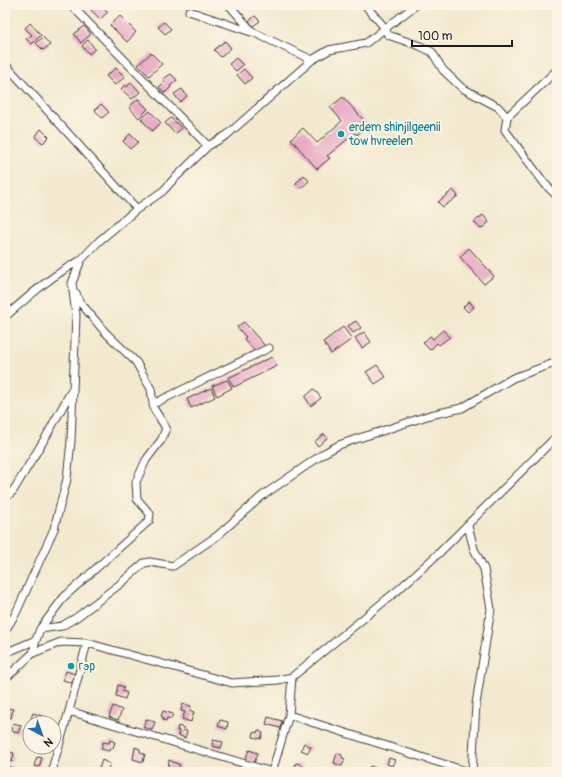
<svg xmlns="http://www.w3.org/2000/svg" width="562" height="777" font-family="Pangolin,sans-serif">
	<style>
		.building { fill: #e8aac5 }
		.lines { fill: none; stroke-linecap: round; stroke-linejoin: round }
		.minor-casing { stroke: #3c3b37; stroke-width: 9 }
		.minor { stroke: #fff; stroke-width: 7 }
		.culture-dot { fill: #0f9aa8; stroke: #fcf5e5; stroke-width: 1.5 }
		.labels { text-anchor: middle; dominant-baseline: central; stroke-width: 4; stroke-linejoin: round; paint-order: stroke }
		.culture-label { font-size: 12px; fill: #0d838f; stroke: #fcf5e5; text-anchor: start }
	</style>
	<rect width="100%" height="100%" fill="#fcf5e5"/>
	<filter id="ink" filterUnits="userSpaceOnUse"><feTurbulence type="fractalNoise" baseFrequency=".025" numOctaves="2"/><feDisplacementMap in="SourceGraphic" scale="8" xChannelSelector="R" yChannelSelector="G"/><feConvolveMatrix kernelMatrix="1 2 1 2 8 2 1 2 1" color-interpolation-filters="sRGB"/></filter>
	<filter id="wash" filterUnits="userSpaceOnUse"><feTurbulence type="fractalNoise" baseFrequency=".012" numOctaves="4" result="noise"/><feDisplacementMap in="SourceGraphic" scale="16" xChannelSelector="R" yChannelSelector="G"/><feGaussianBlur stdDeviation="0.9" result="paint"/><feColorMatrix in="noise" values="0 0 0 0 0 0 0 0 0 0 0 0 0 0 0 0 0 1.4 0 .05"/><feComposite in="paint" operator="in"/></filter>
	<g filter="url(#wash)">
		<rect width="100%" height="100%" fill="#f2e9ce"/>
		<g id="blocks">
			<path class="building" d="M96,5H101L108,12L100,19L91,10Z
				M120,16L136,32L127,42L110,25Z
				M255,16L260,21L253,26L249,21Z
				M164,22L171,29L165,34L158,27Z
				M30,23L41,35L32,44L26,39L32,35L25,28Z
				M84,26L91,34L81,43L74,34Z
				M43,37L50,45L43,50L36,43Z
				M88,40L95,49L89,54L82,46Z
				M225,41L231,48L221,57L214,50Z
				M151,53L162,64L149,76L138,65Z
				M236,58L243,65L236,71L229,64Z
				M116,68L125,77L115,85L106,76Z
				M244,69L252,78L245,84L237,75Z
				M171,74L177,80L170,86L171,87L165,93L159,87L165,82L163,79Z
				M131,82L140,92L132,99L121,89L125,85L127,87Z
				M182,89L187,96L180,102L174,94Z
				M343,97L368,125L357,135L355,133L327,156L330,158L317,169L291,139L303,128L317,143L342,121L330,107Z
				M138,99L148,109L139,118L129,107Z
				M101,104L109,112L102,118L95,110Z
				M150,111L161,123L152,131L141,119Z
				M171,118L182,128L175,134L165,123Z
				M41,129L49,137L43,143L35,137Z
				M130,134L138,142L130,149L123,141Z
				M304,175L309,181L301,188L296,183Z
				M453,190L458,196L443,207L438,202Z
				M483,215L489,222L481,229L474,222Z
				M469,248L494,276L484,284L460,257Z
				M469,301L474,307L468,312L463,307Z
				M356,321L361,328L353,333L348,326Z
				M244,322L265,346L257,353L244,339L246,337L237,327Z
				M343,327L352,339L331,354L323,342Z
				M443,330L450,337L439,345L437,343L430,350L423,343L430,336L433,339Z
				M364,332L371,342L362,348L355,338Z
				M272,357L277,366L234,387L228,378Z
				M377,365L386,377L375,384L366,372Z
				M227,380L232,388L217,396L212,386Z
				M211,388L215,397L191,408L187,399Z
				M314,389L321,398L311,406L305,397Z
				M324,434L327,438L318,446L314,442Z
				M66,671L75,674L72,683L63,680Z
				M118,685L124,687L122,691L127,693L125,699L116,696Z
				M183,704L191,706L190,711L194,712L191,722L182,719L185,712L181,711Z
				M113,706L122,710L118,720L109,717Z
				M6,708L13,709L11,718L5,716Z
				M163,711L173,714L171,719L167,718L166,721L163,720V717L161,716Z
				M33,713L42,716L41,723H36L37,721L33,720L32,721H30Z
				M268,717L282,721L280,728L266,724Z
				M146,719L155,722L152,730L143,727Z
				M220,720L228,722L227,729L218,726Z
				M13,723L21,725L18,733L11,731Z
				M178,726L184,728L183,730L187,731L185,738L178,735L179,731H177Z
				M258,730L263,733L261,739L253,737L254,732L257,733Z
				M110,740L115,742L113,748H110L109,751L101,749L103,742L109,743Z
				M213,740L223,742L221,748L212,746Z
				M304,743L311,747L308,753L301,750Z
				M135,747L140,749V752L145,754L143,762L133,759Z
				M249,750L258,753L254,763L245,760Z
				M6,751L14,753L12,762L5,761Z
				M337,753L342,755V758L345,759L342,766L334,763Z
				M37,757L42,758L39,767L34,766Z
				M389,758L395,760L392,766L387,764Z
				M102,760L110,764L107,772H98Z
				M169,760L180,765L177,772L168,769Z
				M296,763L300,764L304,767V772H295L293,771Z
				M370,766L379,769L378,772H368Z"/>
		</g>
	</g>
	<g filter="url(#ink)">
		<use href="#blocks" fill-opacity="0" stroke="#3c3b37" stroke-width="1"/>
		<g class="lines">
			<defs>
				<path id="minor" d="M71,5L208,146
					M229,5L251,30L255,33L312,60
					M365,5L385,28L388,35L420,46L432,52L443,70L462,88L498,107L507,117
					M189,11L251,32
					M5,64L137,209
					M557,70L507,117L505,130L545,184L557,196
					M5,317C29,296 52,275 81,260
					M153,404L269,348
					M5,498L13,491L47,435L73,388
					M468,526L474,549L484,569L491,609L476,704L472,772
					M40,629L62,626L77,617L120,584L144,563L150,562L173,566L217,536L262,496L326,452L339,445L359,438L379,432L430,415L462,408L513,378L557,362
					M5,631L16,613L54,529L67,479L71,441L76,315L72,283L81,260L99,241L137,209L163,191L172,181L208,146L227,135L312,60L329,50L366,43L416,5
					M5,653L36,640
					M33,653L36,640L40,629L64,597L149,521L150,514L137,499L136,482L146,460L162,439L166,428L154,409L151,389L136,362L105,332L79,301L76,293
					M5,679L33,653L61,642L87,643L232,683L278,680L292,677L398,590L438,554L557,436
					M69,711L272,772
					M289,715L469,772
					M5,769L13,772
					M54,772L53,766L69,711L87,643
					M272,772L289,715L292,677"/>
			</defs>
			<use href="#minor" class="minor-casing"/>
			<use href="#minor" class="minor"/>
		</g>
	</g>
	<g class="culture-dot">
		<circle cx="341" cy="134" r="4"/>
		<circle cx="71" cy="666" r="4"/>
	</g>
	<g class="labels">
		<g class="culture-label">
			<text x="349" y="127">erdem shinjilgeenii<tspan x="349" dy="14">tow hvreelen</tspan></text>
			<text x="79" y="666">гэр</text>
		</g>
	</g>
	<rect width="562" height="777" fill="none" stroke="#fcf5e5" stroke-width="20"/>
	<g transform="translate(42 735) rotate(139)"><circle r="19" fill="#fcf5e5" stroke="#a29e95"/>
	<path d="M0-3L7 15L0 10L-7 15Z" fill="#1f6fb2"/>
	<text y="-6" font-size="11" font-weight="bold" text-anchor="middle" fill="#1c1c1c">N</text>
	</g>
	<path d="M412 40v6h100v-6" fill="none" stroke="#1c1c1c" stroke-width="2"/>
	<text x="418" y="40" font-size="12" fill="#1c1c1c" stroke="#fcf5e5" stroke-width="3" paint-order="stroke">100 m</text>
</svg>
